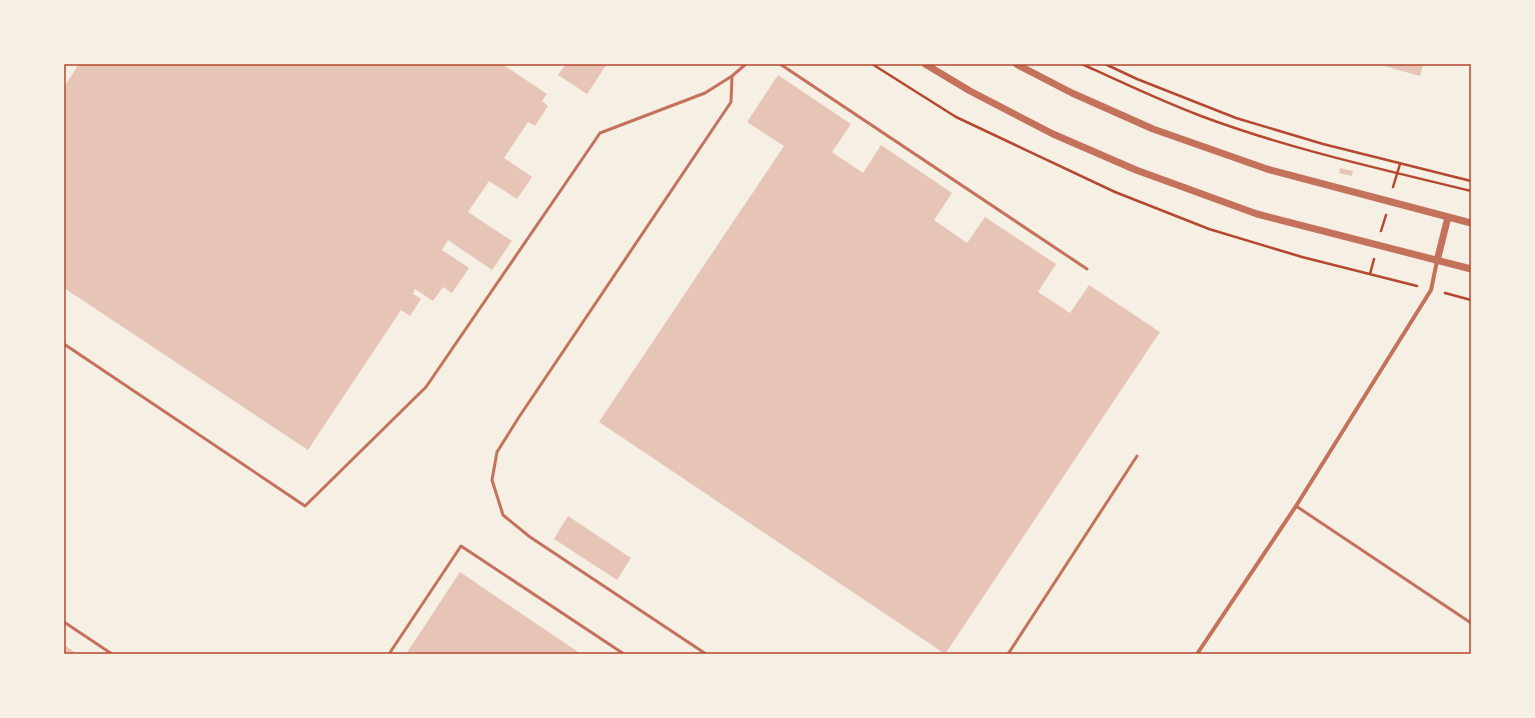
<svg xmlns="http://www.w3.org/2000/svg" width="1535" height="718" font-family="'Crimson Pro',serif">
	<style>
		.building { fill: #e6c5b7 }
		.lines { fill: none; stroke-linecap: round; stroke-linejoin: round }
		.path { stroke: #b5482f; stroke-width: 2.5 }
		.service { stroke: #c5725c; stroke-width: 3 }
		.minor { stroke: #c5725c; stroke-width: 4 }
		.tertiary { stroke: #c5725c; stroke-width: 7 }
		.neatline { fill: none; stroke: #b5482f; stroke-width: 1.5 }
	</style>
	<rect width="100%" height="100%" fill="#f6efe4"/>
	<path class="building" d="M79,64H502L547,94L542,101L548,106L535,126L528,122L504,158L532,177L517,199L489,181L468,212L512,241L492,270L448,240L442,250L469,268L452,293L443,287L433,301L415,289L413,294L421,299L410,316L401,310L308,450L64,288V87Z
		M566,64H607L587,94L558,75Z
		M1377,64H1423L1420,76Z
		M778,75L851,124L832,152L863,173L881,145L952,193L934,220L967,243L985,217L1056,264L1038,292L1070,313L1089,285L1160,332L945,654L599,422L784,146L747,122Z
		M1340,168L1353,171L1352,176L1339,173Z
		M568,516L631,558L617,580L554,539Z
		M460,572L581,654H406Z
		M64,645L78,654H64Z"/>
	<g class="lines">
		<path class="path" d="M872,64L956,117L1115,192L1209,229L1302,257L1417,286
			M1082,64C1121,82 1161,101 1201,116C1289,149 1381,169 1471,191
			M1105,64L1137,79L1236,118L1323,144L1471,181
			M1393,187L1400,164
			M1381,231L1386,215
			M1370,274L1374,259
			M1445,293L1471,300"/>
		<path class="service" d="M780,64L1087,269
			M64,344L305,506L426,387L600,133L705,93L732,76L746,64
			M1296,506L1471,623
			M64,622L112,654
			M389,654L461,546L624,654
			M706,654L530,537L503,515L492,480L497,452L519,417L731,102L732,76
			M1008,654L1137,456"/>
		<path class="minor" d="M1197,654L1296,506L1431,290L1437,261"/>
		<path class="tertiary" d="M925,64L970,91L1053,134L1136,170L1257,214L1471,269
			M1016,64L1072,93L1153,129L1267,169L1471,223
			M1437,261L1448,217"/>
	</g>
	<rect width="1535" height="718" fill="none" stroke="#f6efe4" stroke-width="130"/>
	<rect x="65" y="65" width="1405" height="588" class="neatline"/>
</svg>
